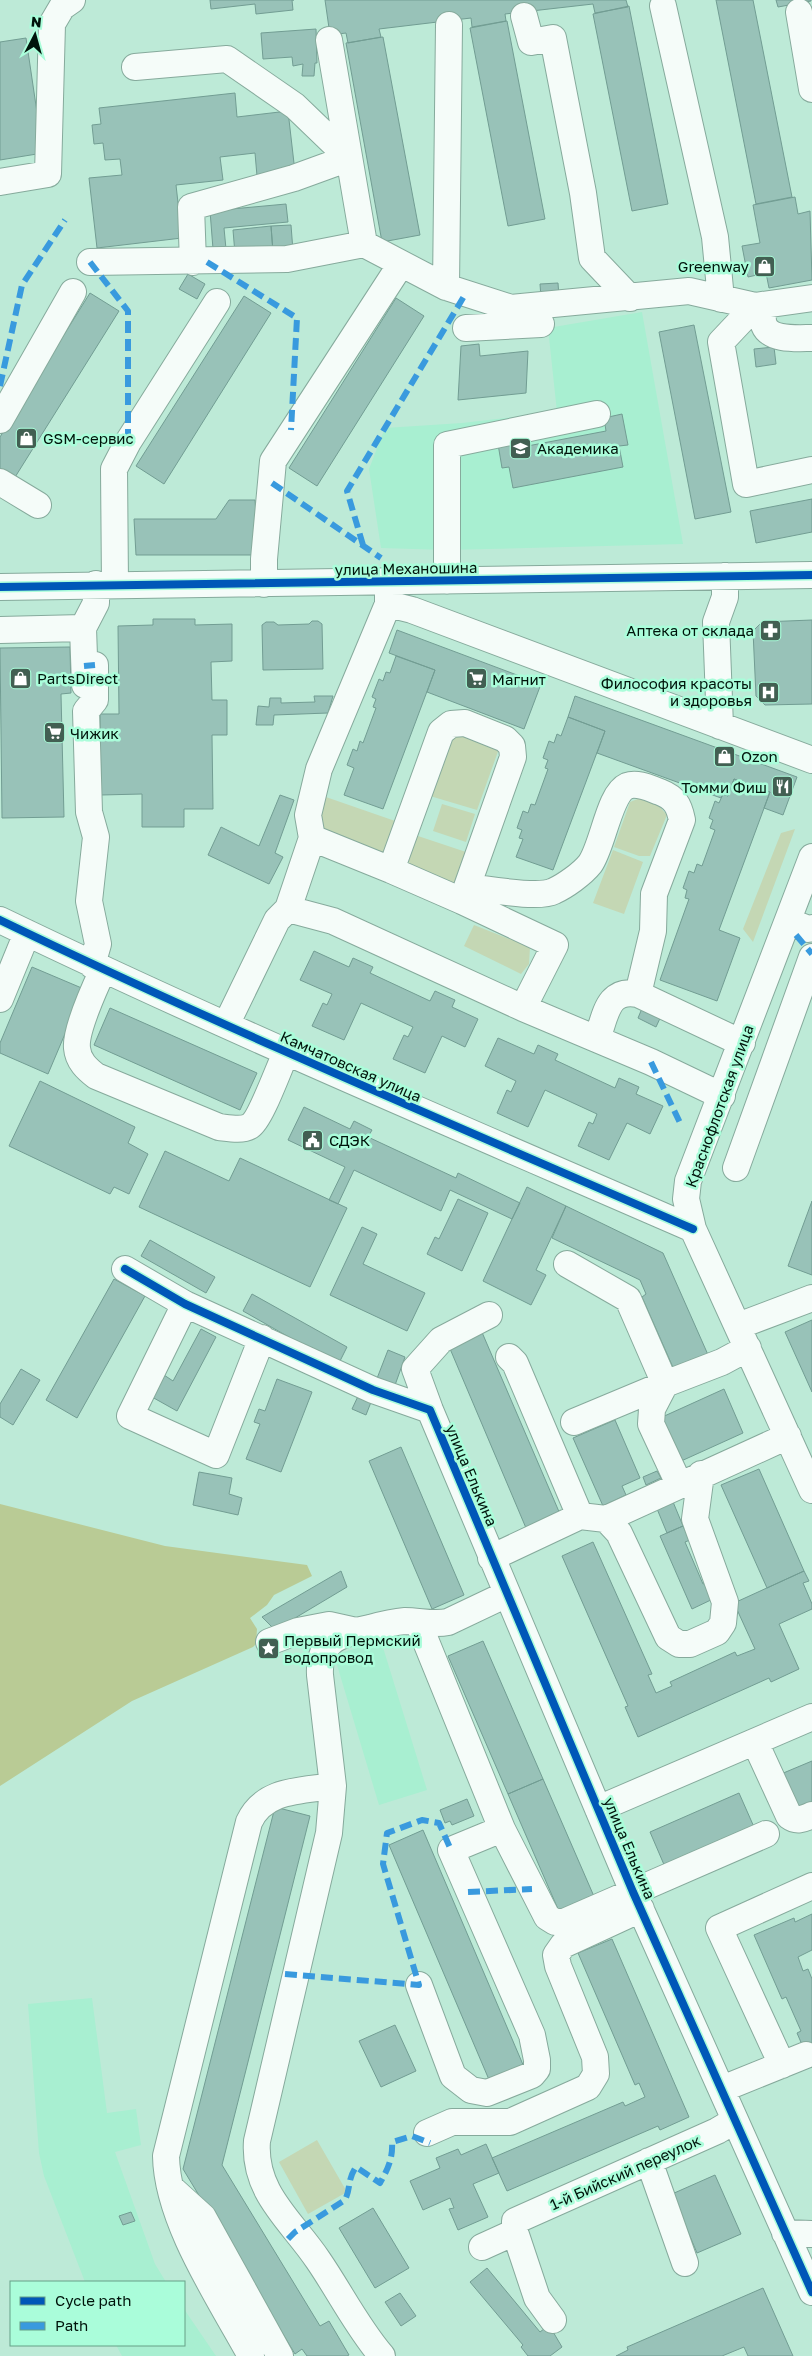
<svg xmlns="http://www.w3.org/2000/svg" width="812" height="2356" font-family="'Golos Text',sans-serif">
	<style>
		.built { fill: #a8efd1 }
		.green { fill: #c4d7b4 }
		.forest { fill: #b9cb95 }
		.building { fill: #98c2b8; stroke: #729d93 }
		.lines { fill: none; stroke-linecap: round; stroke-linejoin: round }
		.minor-casing { stroke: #86aa9c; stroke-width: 28 }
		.minor { stroke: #f5fcf9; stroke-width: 26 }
		.quiet { stroke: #399ade; stroke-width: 6; stroke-dasharray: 12 6; stroke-linecap: butt }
		.cycleway-casing { stroke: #aafdda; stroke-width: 11 }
		.cycleway { stroke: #0057b8; stroke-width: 8 }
		.labels { text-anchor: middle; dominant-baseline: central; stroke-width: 5; stroke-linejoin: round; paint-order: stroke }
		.poi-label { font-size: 15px; fill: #00140b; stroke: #aafdda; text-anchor: start }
		.street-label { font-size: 15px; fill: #00140b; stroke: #aafdda }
	</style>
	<rect width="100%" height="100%" fill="#bdead7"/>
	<path class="built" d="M642,312L683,544L446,550L381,548L369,469L385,428L462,423L557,412L548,328Z
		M381,1641L427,1790L379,1805L334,1655Z
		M92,1998L107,2113L136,2109L141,2145L115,2152L155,2264L166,2282H85L44,2176L39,2153L28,2004Z
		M184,2309L216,2356H122L116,2345H184Z"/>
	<path class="green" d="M456,733L500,746L477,810L430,796L452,739Z
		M323,796L398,822L386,851L381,853L327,833L318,824Z
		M640,798L658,805L667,815L650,856H639L614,847L630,802Z
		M442,804L475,814L466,842L433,831Z
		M795,829L753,942L743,929L781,833Z
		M415,835L472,854L461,886L411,875L408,860Z
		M613,850L643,862L624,914L593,903Z
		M474,925L530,947L529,964L521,974L464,946Z
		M317,2140L347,2192L308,2214L279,2162Z"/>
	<path class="forest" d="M0,1504L165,1546L307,1565L312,1576L274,1595L267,1605L250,1618L257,1629L256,1644L253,1647L132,1701L0,1786Z"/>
	<path class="building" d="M210,0H294H292L293,10L256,14L255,4L211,9Z
		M325,0H626L628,7L595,13L593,4L505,14L506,21L472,27L471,18L379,29L381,37L348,43L346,33L330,35Z
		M716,0H753L792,197L756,204Z
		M776,0H811V1L778,7Z
		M629,6L668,204L632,211L593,14Z
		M507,21L545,219L508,226L470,28Z
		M316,29L317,63H315L314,76H302L303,64L293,66L292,57L263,59L261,33Z
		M383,37L420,235L382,242L346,43Z
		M26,38L43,153L0,160V42Z
		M235,93L237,117L288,111L295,172L257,176L255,153L220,157L223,180L176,185L182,238L97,248L89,178L122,175L120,159L105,160L103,143L94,144L92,125L101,124L99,108Z
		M795,197L798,214L810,211L812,280L769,288L766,273L748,277L742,246L760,243L753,205Z
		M286,204L288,222L224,228L226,249H213L210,211Z
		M291,225L293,251L273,253L271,226Z
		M271,226L273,251L235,254L233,230Z
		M188,274L205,284L197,299L179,289Z
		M558,283L559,297L541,298L540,284Z
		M90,293L119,311L12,482L0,474V437Z
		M244,296L271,313L164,484L136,466Z
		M396,298L424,316L317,486L289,468Z
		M694,325L731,512L695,519L659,332Z
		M479,344L480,356L528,351L526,393L458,400L461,346Z
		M774,347L776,364L756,367L754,349Z
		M622,414L628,445L619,446L623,467L513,488L509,467L502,468L497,438L515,434L517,448L606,431L604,418Z
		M812,499V532L756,543L750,511Z
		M229,500H255L259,555H136L134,519H216Z
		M153,619H195V625L232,624V661L211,662L212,700H227V735H212L213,809H184V827H142V794L101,795L100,714H119L118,626L153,625Z
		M812,620V704L765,705L756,696L753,631L762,622Z
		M312,621H318L322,624L323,669L263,670L262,625L266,622H274L278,625L309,624Z
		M397,630L541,684L524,729L427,692L435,670L389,653Z
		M70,647L71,693L61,694L64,817L2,818L0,648Z
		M396,656L435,670L383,809L344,795L354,768L347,765L353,749L357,751L360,741L363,743L376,708L373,707L376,699L372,697L379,679L383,681L386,672L390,673Z
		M314,696H333L328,713L274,715L273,725H256L258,706L269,707L270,698H281V703L315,702Z
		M575,696L797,777L783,815L764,808L770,792L734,779L728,796L723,794L721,798L597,753L605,731L568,717Z
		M568,717L605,731L553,870L516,857L523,839L519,838L522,830L517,828L523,811L528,813L531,804L535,805L548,769L545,768L548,760L543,758L549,741L554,743L557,734L561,736Z
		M734,779L770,792L719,930L740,938L717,1001L660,980L689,899L685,898L687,890L683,888L689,871L694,873L697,864L702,866L715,830L710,828L713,820L709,818L715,801L719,803L723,794L728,796Z
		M280,795L294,800L275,853L283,857L269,884L208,855L221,827L259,846Z
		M314,951L349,967L353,958L373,967L370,973L430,1001L435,991L455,1000L452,1007L478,1019L465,1047L442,1036L425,1073L393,1059L404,1035L408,1037L413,1027L361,1003L344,1040L312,1026L323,1003L327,1005L332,994L300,980Z
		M32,967L84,989L48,1074L0,1053V1043Z
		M643,1006L662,1014L656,1027L638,1018Z
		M110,1008L257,1073L240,1110L94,1045Z
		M498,1038L534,1054L538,1045L558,1054L555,1060L615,1088L619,1078L639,1087L636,1094L663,1106L650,1134L627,1123L609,1160L578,1146L589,1122L593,1124L597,1114L545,1090L528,1127L497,1113L507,1090L511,1092L516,1081L485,1066Z
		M40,1081L135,1127L128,1143L148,1154L129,1194L114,1187L110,1194L9,1146Z
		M304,1107L350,1129L354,1121L372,1130L368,1137L456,1178L458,1173L520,1203L512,1219L450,1190L441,1211L354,1170L338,1204L329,1200L345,1167L288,1140Z
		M165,1151L229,1181L240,1158L347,1208L310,1287L139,1207Z
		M527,1187L566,1206L536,1270L546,1275L531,1305L483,1281Z
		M458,1199L488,1213L462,1271L427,1254L435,1237L439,1239Z
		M812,1201V1275L788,1266Z
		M566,1206L663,1253L709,1357L675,1372L642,1297L646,1294L640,1280L552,1238Z
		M362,1227L377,1234L363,1264L425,1293L407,1331L330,1295Z
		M150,1240L215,1277L206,1293L141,1256Z
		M114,1279L145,1296L77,1418L46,1400Z
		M252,1294L347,1347L338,1365L243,1311Z
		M812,1320V1392L785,1332Z
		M201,1329L216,1337L177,1411L152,1397L164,1375L173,1381Z
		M481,1330L560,1514L526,1528L448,1344Z
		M388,1350L405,1357L394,1388L376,1381Z
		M21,1369L40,1380L13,1425L0,1417V1404Z
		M277,1379L312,1392L281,1472L246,1459L260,1424L254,1422L259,1409L265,1411Z
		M724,1389L743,1433L679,1462L660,1418Z
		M360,1392L373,1397L366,1415L352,1409Z
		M615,1420L640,1478L622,1486L626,1495L603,1506L573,1438Z
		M401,1447L464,1595L432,1609L369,1461Z
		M759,1469L804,1571L767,1588L721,1485Z
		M657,1471L661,1478L646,1485L643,1477Z
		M199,1472L232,1478L229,1494L242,1498L238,1515L193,1505Z
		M671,1497L683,1526L667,1533L655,1504Z
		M683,1526L690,1540L685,1542L703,1584L708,1582L715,1598L692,1609L660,1536Z
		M593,1542L652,1674L648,1675L656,1693L672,1686L670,1682L735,1652L737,1656L755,1649L734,1603L804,1571L809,1581L803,1583L812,1604V1609L779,1624L799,1669L771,1682L769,1678L638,1737L625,1707L628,1706L562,1556Z
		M341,1571L347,1587L275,1630L262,1617Z
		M483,1641L543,1779L508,1794L448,1656Z
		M812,1761V1804L797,1810L781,1774Z
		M543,1779L596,1901L561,1916L508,1794Z
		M739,1793L754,1827L665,1867L650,1832Z
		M467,1799L474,1816L452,1825L450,1821L445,1823L440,1810Z
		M275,1807L310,1816L222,2165L320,2326L329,2321L349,2355L347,2356H307L302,2349L295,2354L183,2169Z
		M423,1830L524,2067L490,2082L389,1845Z
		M812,1914V1950L798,1957L803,1971L808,1969L812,1979V2068L797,2033L801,2031L786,1997L782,1999L754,1935L794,1918L795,1922Z
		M612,1939L689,2117L660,2130L658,2126L507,2191L492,2158L623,2102L625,2106L645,2097L639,2083L635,2085L578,1953Z
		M395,2025L416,2071L381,2087L359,2041Z
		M486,2144L499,2173L473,2184L488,2217L458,2230L449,2209L454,2208L450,2198L423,2210L410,2181L440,2168L436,2158L458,2149L461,2155Z
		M715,2175L741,2234L697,2253L672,2194Z
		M373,2208L409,2268L375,2288L339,2228Z
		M131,2212L135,2221L123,2225L119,2216Z
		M487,2268L540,2332L549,2325L562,2347L550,2356H528L521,2347L523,2345L470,2282Z
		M763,2288L793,2356H748L744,2347L722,2356H616L628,2350L627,2347Z
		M400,2293L416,2316L401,2326L385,2302Z"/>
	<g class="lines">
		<defs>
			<path id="minor" d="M663,6L715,237L721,299
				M799,12L812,89
				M524,16L531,42L553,38L583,193L592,258L630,298
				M329,40L364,244
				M135,67L227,59L295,106L349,158L294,178L191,207L193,262
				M0,182L48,174L52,24L62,7L72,0
				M90,262L287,259L364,244L446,287L511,308L689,291L755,306L812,298
				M446,287L449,25
				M763,305C763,311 762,320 764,325C770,341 799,338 812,338
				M755,306L721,342L746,484L812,470
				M466,328L541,324
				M0,420L73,292
				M0,482L38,505
				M447,581V445L597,414
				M115,584L114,469L128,442L217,302
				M264,584V559L273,461L401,264
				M0,587L812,575
				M388,604L412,610L812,760
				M83,628L85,685
				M0,630L83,628L96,603V584
				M465,723L505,739L512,746L513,757L462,901L391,870L441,732L451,724Z
				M720,726L716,622L725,597V576
				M312,838L391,870
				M812,857L688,1181L686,1199L693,1229L812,1490
				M467,887C487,889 538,899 554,891C565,886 582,874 590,864C603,846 609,794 627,786C638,782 651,789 660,792C675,798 679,805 682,820L654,894L653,931L638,994L742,1043
				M462,901L555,945L523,1008
				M288,909L312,838L308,815L319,769L388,604V588
				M0,920C228,1030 461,1128 693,1229
				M788,921L808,929L812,928
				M92,965L98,944L89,901L96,837L89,812L86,711L95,700V665
				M103,970C95,987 75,1031 77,1048C78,1061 87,1069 96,1076L219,1127C228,1128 242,1131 250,1126C261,1119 279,1067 286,1053
				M0,999L27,933
				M226,1025L277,920L288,909L333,921L523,1008L651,1062L722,1096
				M597,1039C606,1015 607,988 638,994
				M736,1168L812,957
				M567,1264L628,1299L665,1384L722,1362L748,1348
				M125,1269L185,1304L373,1390L430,1410
				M185,1304L130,1416L216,1455L262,1338
				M489,1315L441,1340L415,1369L430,1410L633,1892L812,2292
				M738,1326L812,1298
				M509,1357L515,1363L580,1516
				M665,1384L652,1409L651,1424L679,1484
				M574,1422L665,1384
				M606,1519L619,1533L668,1637L679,1644H690L717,1632L723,1623L725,1602L695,1519L701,1474
				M491,1558L580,1516L606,1519L788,1436
				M418,1622L502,1829L547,1917L555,1922H564L766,1834
				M269,1642L298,1631L329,1625L356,1631
				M755,1742L789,1816C797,1822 803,1819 812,1815
				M598,1809L812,1717
				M419,1985L453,2076L471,2090L487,2093L532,2075L537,2069V2060L532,2035L451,1850L502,1829
				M782,2065L719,1928L812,1886
				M722,2089L806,2055
				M427,2133L452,2122H510L588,2087L596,2074L595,2057L558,1966L556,1955L563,1945L641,1909
				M649,2161L685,2263
				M171,2188L203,2217L280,2356
				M515,2232L537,2298L553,2320
				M785,2233L812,2234
				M482,2247L515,2232V2221L717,2131L734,2121
				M251,2356C220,2299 167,2221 166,2156L249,1822C264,1789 301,1791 333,1786
				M382,2356C357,2327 340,2292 318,2260C292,2221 253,2193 257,2141L329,1833L333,1786L320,1675C318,1639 341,1634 370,1628C381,1625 393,1622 405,1621C420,1621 433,1625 448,1622L507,1594"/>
		</defs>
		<use href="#minor" class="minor-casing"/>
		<use href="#minor" class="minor"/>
		<path class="quiet" d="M90,262L128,311V442
			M207,262L297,318L291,430
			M0,386L22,285L65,220
			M272,483L381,558
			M363,545L347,491L466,293
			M84,666L95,665
			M796,935L812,954
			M651,1062L682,1127
			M468,1892L532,1889
			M285,1974L419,1985L383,1864L387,1833L422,1820L439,1823L451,1850
			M288,2239L295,2232L345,2200C351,2188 347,2180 356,2167L380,2183C388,2169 393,2158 392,2142L412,2136L430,2143"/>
		<defs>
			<path id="cycleway" d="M0,587L812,575
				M0,920C228,1030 461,1128 693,1229
				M125,1269L185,1304L373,1390L430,1410L633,1892L812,2292"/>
		</defs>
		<use href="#cycleway" class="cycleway-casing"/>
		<use href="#cycleway" class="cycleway"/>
	</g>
	<defs>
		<symbol id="shop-square" viewBox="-11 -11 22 22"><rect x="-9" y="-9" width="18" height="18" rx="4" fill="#425f52" stroke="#aafdda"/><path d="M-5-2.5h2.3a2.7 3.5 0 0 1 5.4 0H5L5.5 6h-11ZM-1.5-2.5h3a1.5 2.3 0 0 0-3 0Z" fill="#fff"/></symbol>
		<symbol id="school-square" viewBox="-11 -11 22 22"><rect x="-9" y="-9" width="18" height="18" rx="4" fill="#425f52" stroke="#aafdda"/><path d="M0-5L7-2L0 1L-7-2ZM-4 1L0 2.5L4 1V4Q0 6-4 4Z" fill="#fff"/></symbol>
		<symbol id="pharmacy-square" viewBox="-11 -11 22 22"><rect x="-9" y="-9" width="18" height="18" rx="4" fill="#425f52" stroke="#aafdda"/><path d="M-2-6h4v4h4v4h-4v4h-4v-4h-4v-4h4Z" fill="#fff"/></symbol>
		<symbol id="supermarket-square" viewBox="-11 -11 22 22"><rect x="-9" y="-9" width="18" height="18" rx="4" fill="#425f52" stroke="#aafdda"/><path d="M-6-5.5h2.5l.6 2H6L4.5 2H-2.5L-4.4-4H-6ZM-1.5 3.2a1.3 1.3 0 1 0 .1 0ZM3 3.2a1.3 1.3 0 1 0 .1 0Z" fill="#fff"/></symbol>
		<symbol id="hospital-square" viewBox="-11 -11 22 22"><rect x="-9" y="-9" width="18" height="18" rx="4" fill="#425f52" stroke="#aafdda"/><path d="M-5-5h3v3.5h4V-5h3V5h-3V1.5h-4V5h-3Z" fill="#fff"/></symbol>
		<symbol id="restaurant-square" viewBox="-11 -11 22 22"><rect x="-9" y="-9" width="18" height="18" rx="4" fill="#425f52" stroke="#aafdda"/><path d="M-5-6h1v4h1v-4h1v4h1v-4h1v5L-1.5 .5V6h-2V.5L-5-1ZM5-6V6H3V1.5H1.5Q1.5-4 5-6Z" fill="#fff"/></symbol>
		<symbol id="civic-square" viewBox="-11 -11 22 22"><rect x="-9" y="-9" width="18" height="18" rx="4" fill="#425f52" stroke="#aafdda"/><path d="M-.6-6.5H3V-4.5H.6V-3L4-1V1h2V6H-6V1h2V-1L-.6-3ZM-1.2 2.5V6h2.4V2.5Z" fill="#fff"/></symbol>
		<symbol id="sight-square" viewBox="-11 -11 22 22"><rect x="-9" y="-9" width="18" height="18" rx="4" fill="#425f52" stroke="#aafdda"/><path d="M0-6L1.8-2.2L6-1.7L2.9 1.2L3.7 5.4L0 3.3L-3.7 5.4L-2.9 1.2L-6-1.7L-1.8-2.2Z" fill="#fff"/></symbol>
	</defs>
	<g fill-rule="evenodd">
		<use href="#shop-square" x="752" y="254" width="25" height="25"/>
		<use href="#shop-square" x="14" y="426" width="25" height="25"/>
		<use href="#school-square" x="508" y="436" width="25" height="25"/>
		<use href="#pharmacy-square" x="758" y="618" width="25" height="25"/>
		<use href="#shop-square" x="8" y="666" width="25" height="25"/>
		<use href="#supermarket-square" x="464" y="666" width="25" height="25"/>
		<use href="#hospital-square" x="756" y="680" width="25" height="25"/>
		<use href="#supermarket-square" x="42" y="720" width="25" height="25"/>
		<use href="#shop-square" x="712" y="744" width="25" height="25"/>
		<use href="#restaurant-square" x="770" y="774" width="25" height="25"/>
		<use href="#civic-square" x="300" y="1128" width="25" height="25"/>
		<use href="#sight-square" x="256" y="1636" width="25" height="25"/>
	</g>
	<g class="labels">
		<g class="poi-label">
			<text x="749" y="266" text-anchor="end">Greenway</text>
			<text x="43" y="438">GSM-сервис</text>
			<text x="537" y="448">Академика</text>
			<text x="754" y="630" text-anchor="end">Аптека от склада</text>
			<text x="37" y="678">PartsDirect</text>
			<text x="492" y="679">Магнит</text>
			<text x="752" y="683" text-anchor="end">Философия красоты<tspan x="752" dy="17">и здоровья</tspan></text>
			<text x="70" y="733">Чижик</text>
			<text x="741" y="756">Ozon</text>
			<text x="767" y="787" text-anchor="end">Томми Фиш</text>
			<text x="329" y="1140">СДЭК</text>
			<text x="284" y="1640">Первый Пермский<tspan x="284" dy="17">водопровод</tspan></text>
		</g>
		<g class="street-label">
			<text transform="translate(406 568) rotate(-1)">улица Механошина</text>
			<text transform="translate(351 1066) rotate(24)">Камчатовская улица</text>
			<text transform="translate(719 1106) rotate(-70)">Краснофлотская улица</text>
			<text transform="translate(472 1475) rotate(67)">улица Елькина</text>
			<text transform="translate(630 1848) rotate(67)">улица Елькина</text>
			<text transform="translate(625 2172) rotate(-24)">1-й Бийский переулок</text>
		</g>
	</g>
	<rect x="10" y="2281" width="175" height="65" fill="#aafdda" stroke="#66a087"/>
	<rect x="20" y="2297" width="25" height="8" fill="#0057b8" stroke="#66a087"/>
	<text x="55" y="2306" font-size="15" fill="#00140b">Cycle path</text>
	<rect x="20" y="2322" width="25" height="8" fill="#399ade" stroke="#66a087"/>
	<text x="55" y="2331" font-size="15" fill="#00140b">Path</text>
	<g transform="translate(35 35) rotate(6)" stroke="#aafdda" stroke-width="4" paint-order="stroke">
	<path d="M0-4L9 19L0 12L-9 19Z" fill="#00140b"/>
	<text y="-8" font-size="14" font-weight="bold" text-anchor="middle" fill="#00140b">N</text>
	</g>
</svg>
